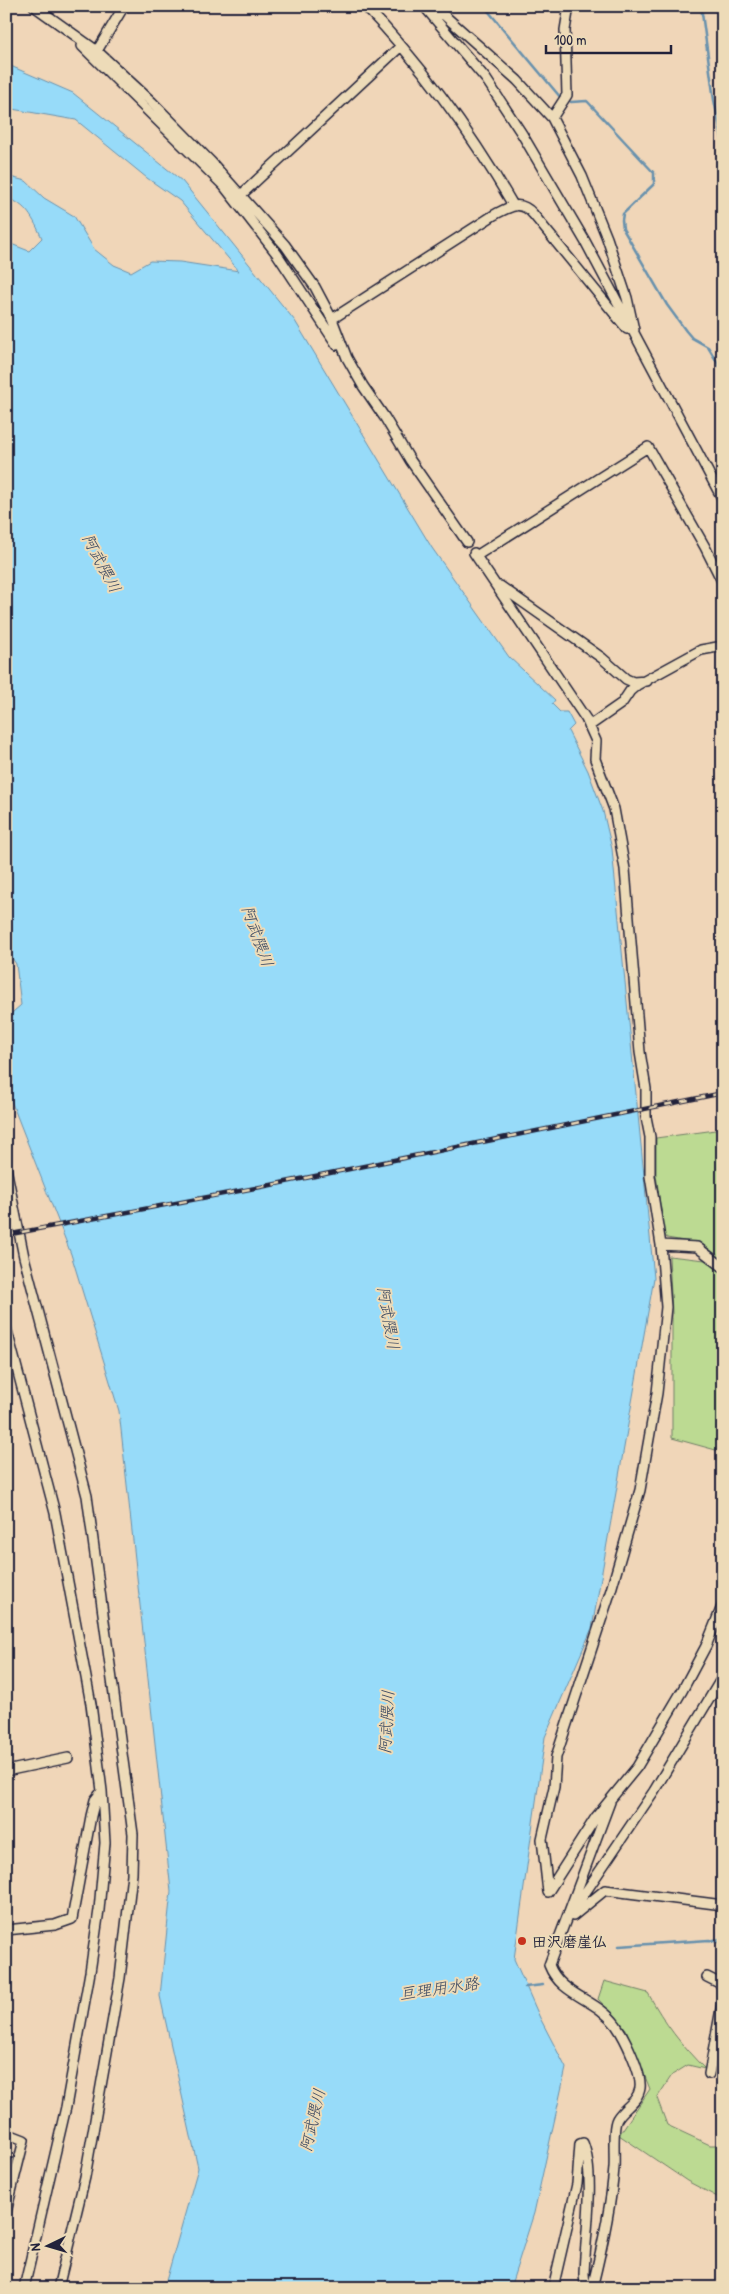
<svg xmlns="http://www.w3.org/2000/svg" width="729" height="2294" font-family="'Patrick Hand','Klee One',sans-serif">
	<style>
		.green { fill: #bcda92; stroke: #6f7e66 }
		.water { fill: #97dbf9; stroke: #6891ad }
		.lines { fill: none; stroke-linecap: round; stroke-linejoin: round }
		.stream { stroke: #6891ad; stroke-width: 2.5 }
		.minor-casing { stroke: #22223b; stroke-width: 12 }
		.minor { stroke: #eddbb8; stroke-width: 9 }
		.rail-casing { stroke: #22223b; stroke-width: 4.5 }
		.rail { stroke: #eddbb8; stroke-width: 2.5; stroke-dasharray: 8; stroke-linecap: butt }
		.poi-dot { fill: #c8321e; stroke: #eddbb8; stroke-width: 2 }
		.labels { text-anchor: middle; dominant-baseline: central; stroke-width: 4; stroke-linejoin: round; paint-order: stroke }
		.poi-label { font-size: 15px; font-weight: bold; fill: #22223b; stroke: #eddbb8; text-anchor: start }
		.water-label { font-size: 16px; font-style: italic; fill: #394761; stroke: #eddbb8 }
	</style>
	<rect width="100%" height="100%" fill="#f0d6b8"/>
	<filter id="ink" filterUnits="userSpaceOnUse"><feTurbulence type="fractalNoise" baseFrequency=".02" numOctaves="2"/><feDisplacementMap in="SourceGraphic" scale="10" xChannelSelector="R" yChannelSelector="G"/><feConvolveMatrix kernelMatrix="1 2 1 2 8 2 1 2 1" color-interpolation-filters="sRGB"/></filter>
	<g filter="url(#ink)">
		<path class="green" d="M723,1129V1259L702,1244L667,1238L664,1234L656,1174V1138Z
			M669,1256L705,1260L723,1273V1452L672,1438V1313Z
			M604,1981L648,1993C665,2024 681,2045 705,2069L688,2065L672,2075L657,2098L667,2125L710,2145H723V2200L687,2181L619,2135L650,2089L626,2029L598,1999Z"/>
		<path class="water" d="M6,64L73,93L182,181L295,321L432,548L509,657L555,700L552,704L560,712H567L574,725L568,731L588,771L603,811L612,849L654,1278L592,1628L545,1737L514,1959L540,2018L566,2068L534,2213L510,2288H164L198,2168L160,1996L171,1891L119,1411L71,1254L10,1098L6,1083V1018L21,1005L16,964L6,949V242L29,251L42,238C33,219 27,204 6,198V176L26,181L44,198L74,216L94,249L114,265L131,272L150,261L180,262L239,271L180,201L147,178L76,120L6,108Z"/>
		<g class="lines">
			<path class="stream" d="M484,6L561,98
				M701,6L714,100L723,143
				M571,102L587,101L654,173V184L623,214L622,220L623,229L667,305L686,331L692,338L708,347L722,370
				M713,1940L723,1939
				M619,1946L709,1940L723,1943
				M525,1987L543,1985"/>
			<defs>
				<path id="minor" d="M34,6L97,51L152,102L212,163L285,245L315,287L332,319L347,358L363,386L385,418L410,460L467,542
					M365,6C423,66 471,133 513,205
					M424,6L486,79L522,134L585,241L723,500
					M429,6L445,16L517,80L552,118L582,176L607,238L627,298L634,330
					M82,46L224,186L277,254L337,345
					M97,51L124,6
					M552,118L567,95L565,30L569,6
					M241,195L401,46
					M332,319L494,215C509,207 520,199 533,214L627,329
					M474,553L586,719L596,741L595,759L614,809L625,869L640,1052L646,1089V1117L650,1137V1176L661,1245L666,1307L657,1393L640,1490L611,1590L556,1757L554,1787L542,1839L548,1892
					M476,556L648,447L705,547L723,583
					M500,586L602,658L626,679L633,682L647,681
					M589,726L622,703L630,691L637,685L701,650L723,646
					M6,1168L24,1257L87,1496L133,1834L132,1874L120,1978L85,2177L58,2288
					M661,1245L697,1247L723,1267
					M6,1327L55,1513L91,1704L102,1791L105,1843L99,1910L90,1972L66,2107L24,2288
					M6,1771L68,1758
					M548,1892L596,1817L637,1767L682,1691L706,1646L723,1604
					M572,1912L654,1791L723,1676
					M573,1916L605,1890L723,1905
					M6,1930L55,1925L72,1919L91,1816L95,1800L102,1791
					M707,1977L723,1985
					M709,2074L723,1998
					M6,2133L24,2140L6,2212
					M553,2288L577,2184L580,2144L583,2143C596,2176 585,2236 584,2274L585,2284L593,2286
					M592,2288C602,2248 611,2208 614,2168C615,2156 612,2128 617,2119C623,2108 638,2102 640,2088C642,2073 625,2038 616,2025C596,1998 561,1996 549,1965L610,1802"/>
			</defs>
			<use href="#minor" class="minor-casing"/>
			<use href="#minor" class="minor"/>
			<defs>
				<path id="rail" d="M6,1235L271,1185L723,1093"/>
			</defs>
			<use href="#rail" class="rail-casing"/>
			<use href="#rail" class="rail"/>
		</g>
	</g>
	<circle class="poi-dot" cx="522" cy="1941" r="5"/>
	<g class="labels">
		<g class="poi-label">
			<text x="532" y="1941">田沢磨崖仏</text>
		</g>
		<g class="water-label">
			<text transform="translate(102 563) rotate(62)">阿武隈川</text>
			<text transform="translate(258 936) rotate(70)">阿武隈川</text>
			<text transform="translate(389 1318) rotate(80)">阿武隈川</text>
			<text transform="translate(386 1722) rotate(-87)">阿武隈川</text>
			<text transform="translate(439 1988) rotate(-8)">亘理用水路</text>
			<text transform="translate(312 2120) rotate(-77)">阿武隈川</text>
		</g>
	</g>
	<rect width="729" height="2294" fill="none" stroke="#eddbb8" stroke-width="25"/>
	<rect x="12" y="12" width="704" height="2269" fill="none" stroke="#22223b" stroke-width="2" filter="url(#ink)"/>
	<g transform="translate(48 2246) rotate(265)" stroke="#eddbb8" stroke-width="4" paint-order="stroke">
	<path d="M0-4L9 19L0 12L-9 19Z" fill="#22223b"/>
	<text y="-8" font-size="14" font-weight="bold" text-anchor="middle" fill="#22223b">N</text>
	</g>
	<path d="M546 45v8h125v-8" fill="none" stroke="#22223b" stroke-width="2.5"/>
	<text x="554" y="45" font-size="15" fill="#22223b" stroke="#eddbb8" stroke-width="4" paint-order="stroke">100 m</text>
</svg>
